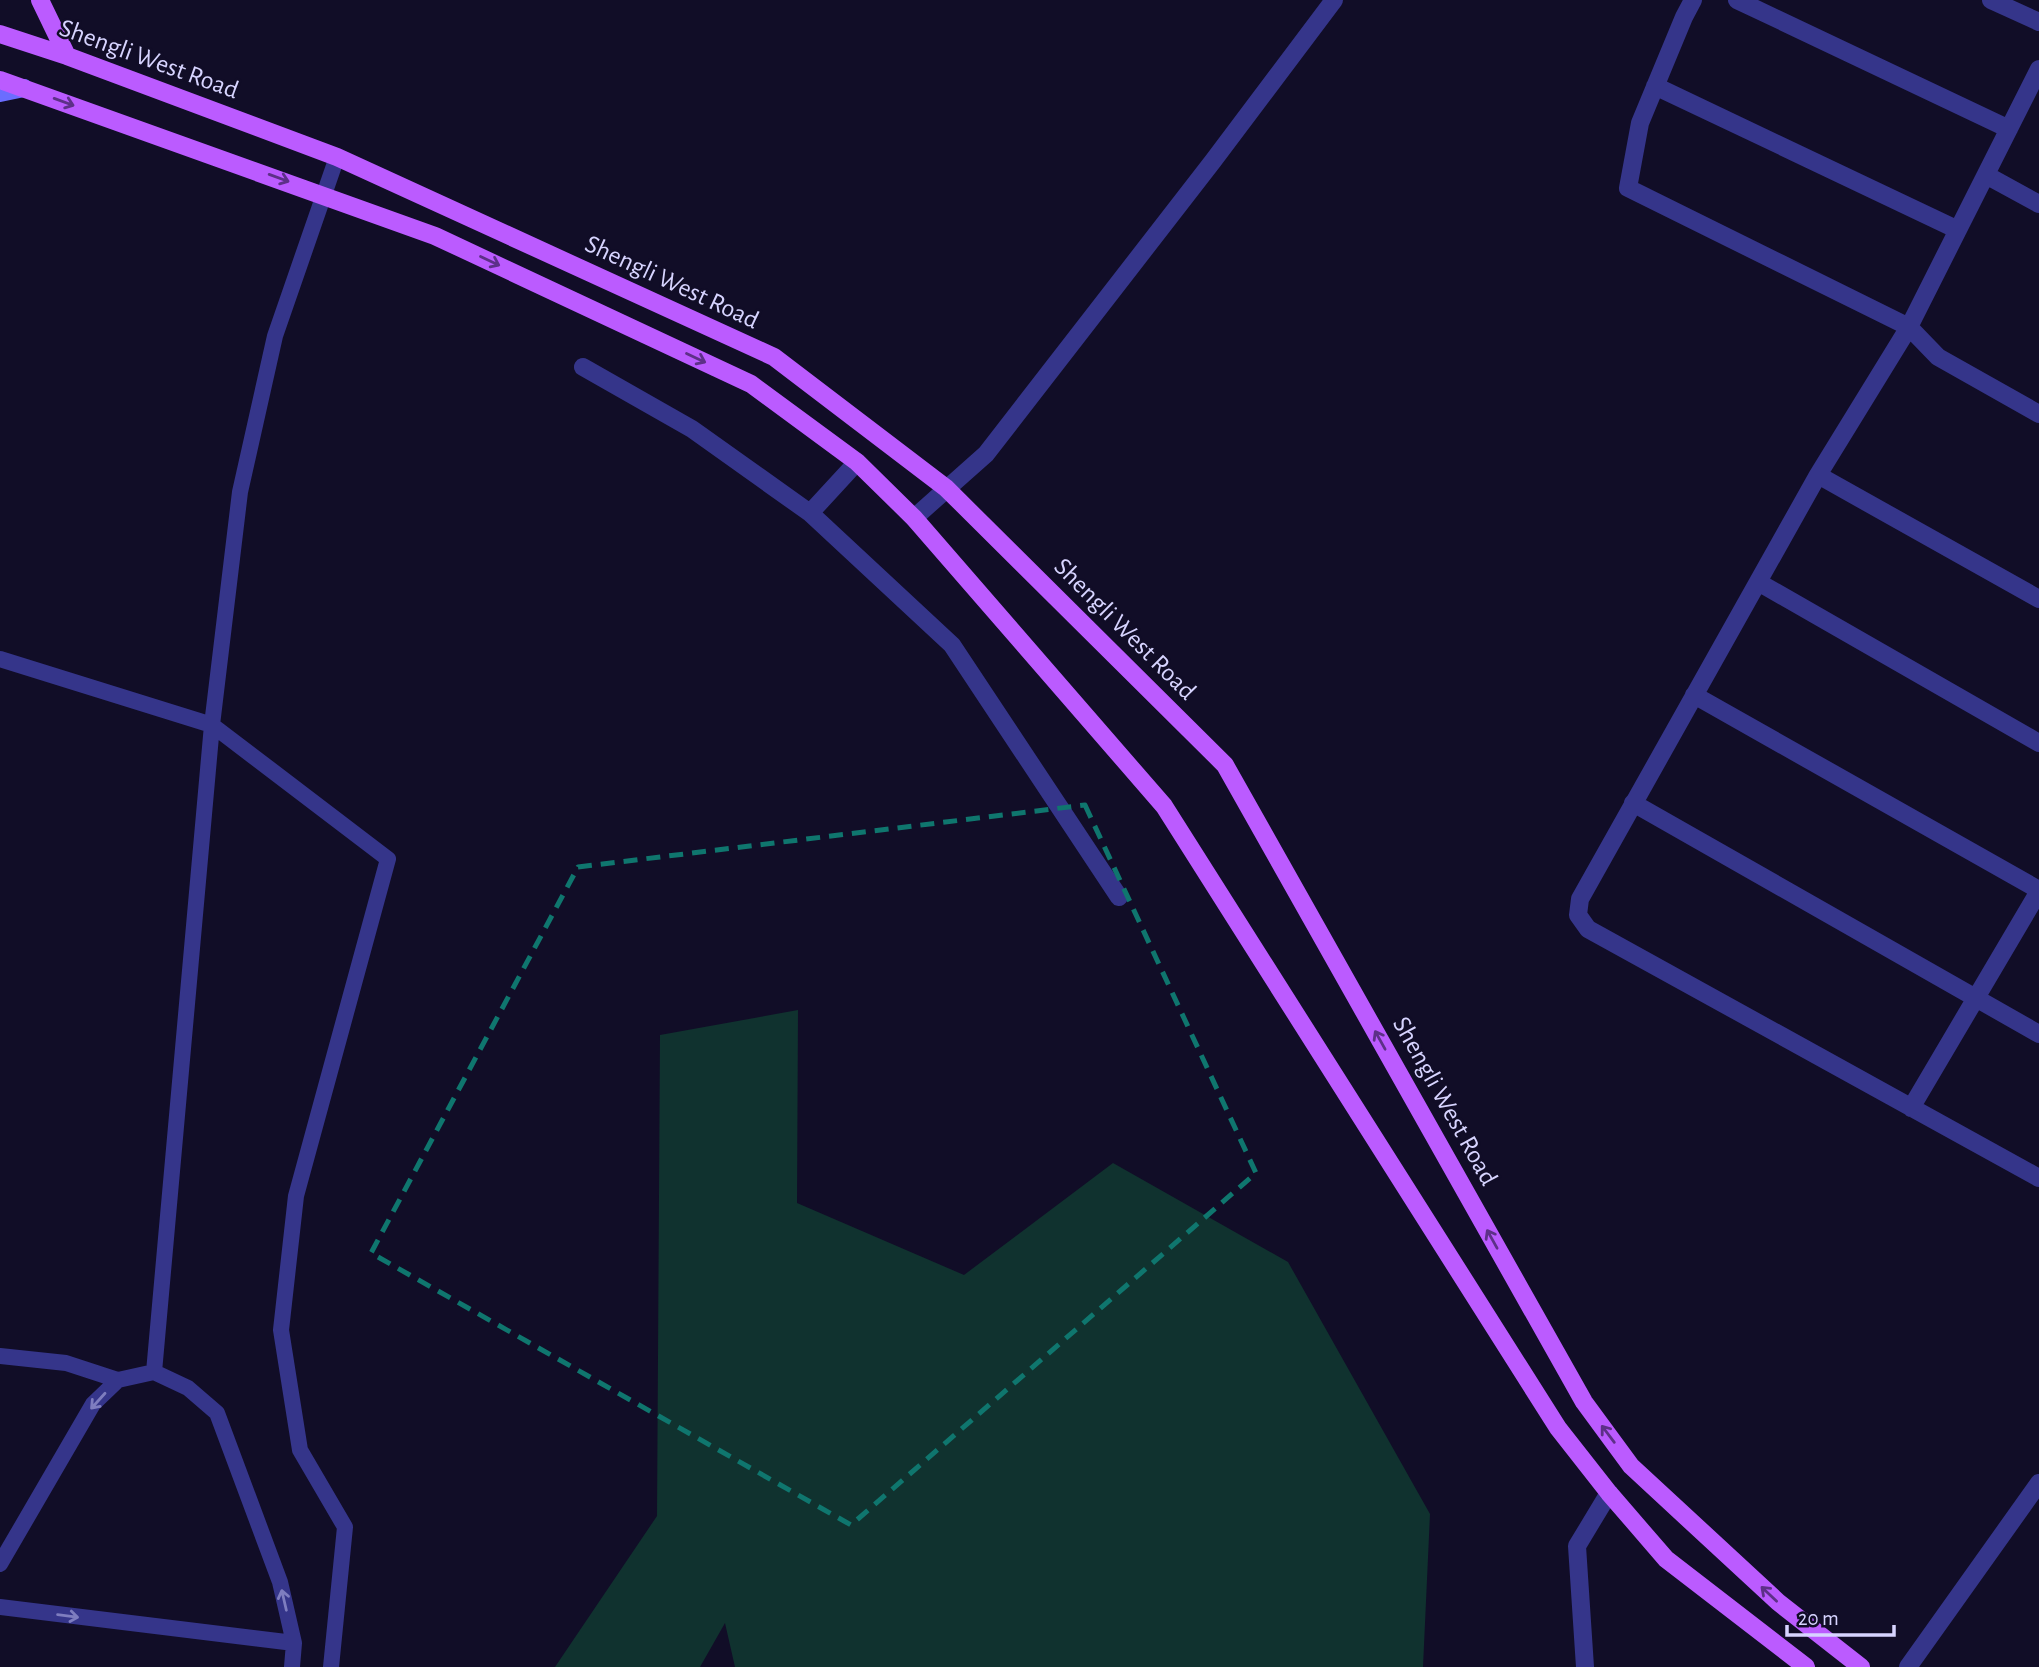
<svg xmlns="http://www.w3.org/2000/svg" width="2039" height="1667" font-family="'Alegreya Sans',sans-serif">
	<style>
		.green { fill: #10322f }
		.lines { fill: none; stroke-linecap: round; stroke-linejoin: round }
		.service { stroke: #35358a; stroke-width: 16 }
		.minor { stroke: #35358a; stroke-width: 18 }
		.secondary { stroke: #6b6dff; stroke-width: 18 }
		.primary { stroke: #bb5bff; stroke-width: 18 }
		.oneway { stroke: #5d3088 }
		.oneway2 { stroke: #7e7dbf }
		.marked { fill: none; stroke: #0f766e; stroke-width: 5; stroke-dasharray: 14 9; stroke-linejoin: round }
		.labels { text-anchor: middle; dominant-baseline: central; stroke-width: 5; stroke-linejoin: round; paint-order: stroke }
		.street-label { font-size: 26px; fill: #d7d4ff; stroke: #110d27 }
	</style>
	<rect width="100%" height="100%" fill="#110d27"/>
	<path class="green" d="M798,1010L797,1203L964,1275L1113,1163L1288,1262L1430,1514L1423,1667H735L725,1623L700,1667H555L657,1516L660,1035Z"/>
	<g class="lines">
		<path class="service" d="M0,659L212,725L388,859L296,1196L281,1330L300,1450L345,1527L331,1667
			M0,1356L66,1363L118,1380
			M154,1372L212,725L240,492L275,336L337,157
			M0,1564L93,1404L118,1380L154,1372L188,1388L217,1413L280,1582L294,1643L292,1667
			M0,1607L294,1643"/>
		<path class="minor" d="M1693,0L1684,17L1640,123L1628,188L1909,327L1938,357L2039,414
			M1737,0L2009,129
			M1991,0L2039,22
			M2039,69L1909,327L1818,475L1580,899L1578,915L1588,929L2039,1178
			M1655,86L1958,230
			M1986,175L2039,204
			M583,367L692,429L810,513L952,645L1119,897
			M1818,475L2039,599
			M810,513L857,462
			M914,518L986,454L1213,161L1334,0
			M1758,582L2039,743
			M1694,695L2039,890
			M1633,803L2039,1034
			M1911,1108L2039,891
			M1585,1667L1577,1546L1609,1493
			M1908,1667L2039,1483"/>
		<path class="secondary" d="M0,93L24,88"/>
		<path class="primary" d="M40,0L67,56
			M0,34L67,56L337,157L774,357L946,488L1225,765L1584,1402L1631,1466L1778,1602L1861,1667
			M0,80L435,236L751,384L857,462L914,518L1164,806L1558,1428L1609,1493L1666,1559L1806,1667"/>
	</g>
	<defs><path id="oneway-shaft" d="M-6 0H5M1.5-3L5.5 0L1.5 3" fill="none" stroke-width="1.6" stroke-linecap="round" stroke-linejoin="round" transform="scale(1.75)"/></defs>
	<g class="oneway">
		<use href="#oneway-shaft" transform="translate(64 102) rotate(20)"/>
		<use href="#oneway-shaft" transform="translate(279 178) rotate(20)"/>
		<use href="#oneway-shaft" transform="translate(490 261) rotate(25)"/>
		<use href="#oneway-shaft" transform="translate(696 358) rotate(25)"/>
		<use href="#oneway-shaft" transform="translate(1380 1040) rotate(-119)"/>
		<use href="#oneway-shaft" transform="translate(1492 1239) rotate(-119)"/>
		<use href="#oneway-shaft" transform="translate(1608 1434) rotate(-127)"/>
		<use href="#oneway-shaft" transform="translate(1769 1594) rotate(-137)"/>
	</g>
	<g class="oneway2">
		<use href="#oneway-shaft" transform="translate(98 1401) rotate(132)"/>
		<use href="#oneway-shaft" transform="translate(284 1600) rotate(-103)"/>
		<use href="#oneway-shaft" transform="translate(68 1616) rotate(7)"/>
	</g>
	<path class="marked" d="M1085,805L1256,1173L851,1525L371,1253L578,867Z"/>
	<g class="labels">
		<g class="street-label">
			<text transform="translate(149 59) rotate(20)">Shengli West Road</text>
			<text transform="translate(672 282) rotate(25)">Shengli West Road</text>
			<text transform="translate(1125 629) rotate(45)">Shengli West Road</text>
			<text transform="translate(1445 1101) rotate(61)">Shengli West Road</text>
		</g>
	</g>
	<path d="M1787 1625v10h107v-10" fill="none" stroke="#d7d4ff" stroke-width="3.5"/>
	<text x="1798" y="1625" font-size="21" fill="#d7d4ff" stroke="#110d27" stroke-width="5" paint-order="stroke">20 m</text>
</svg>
